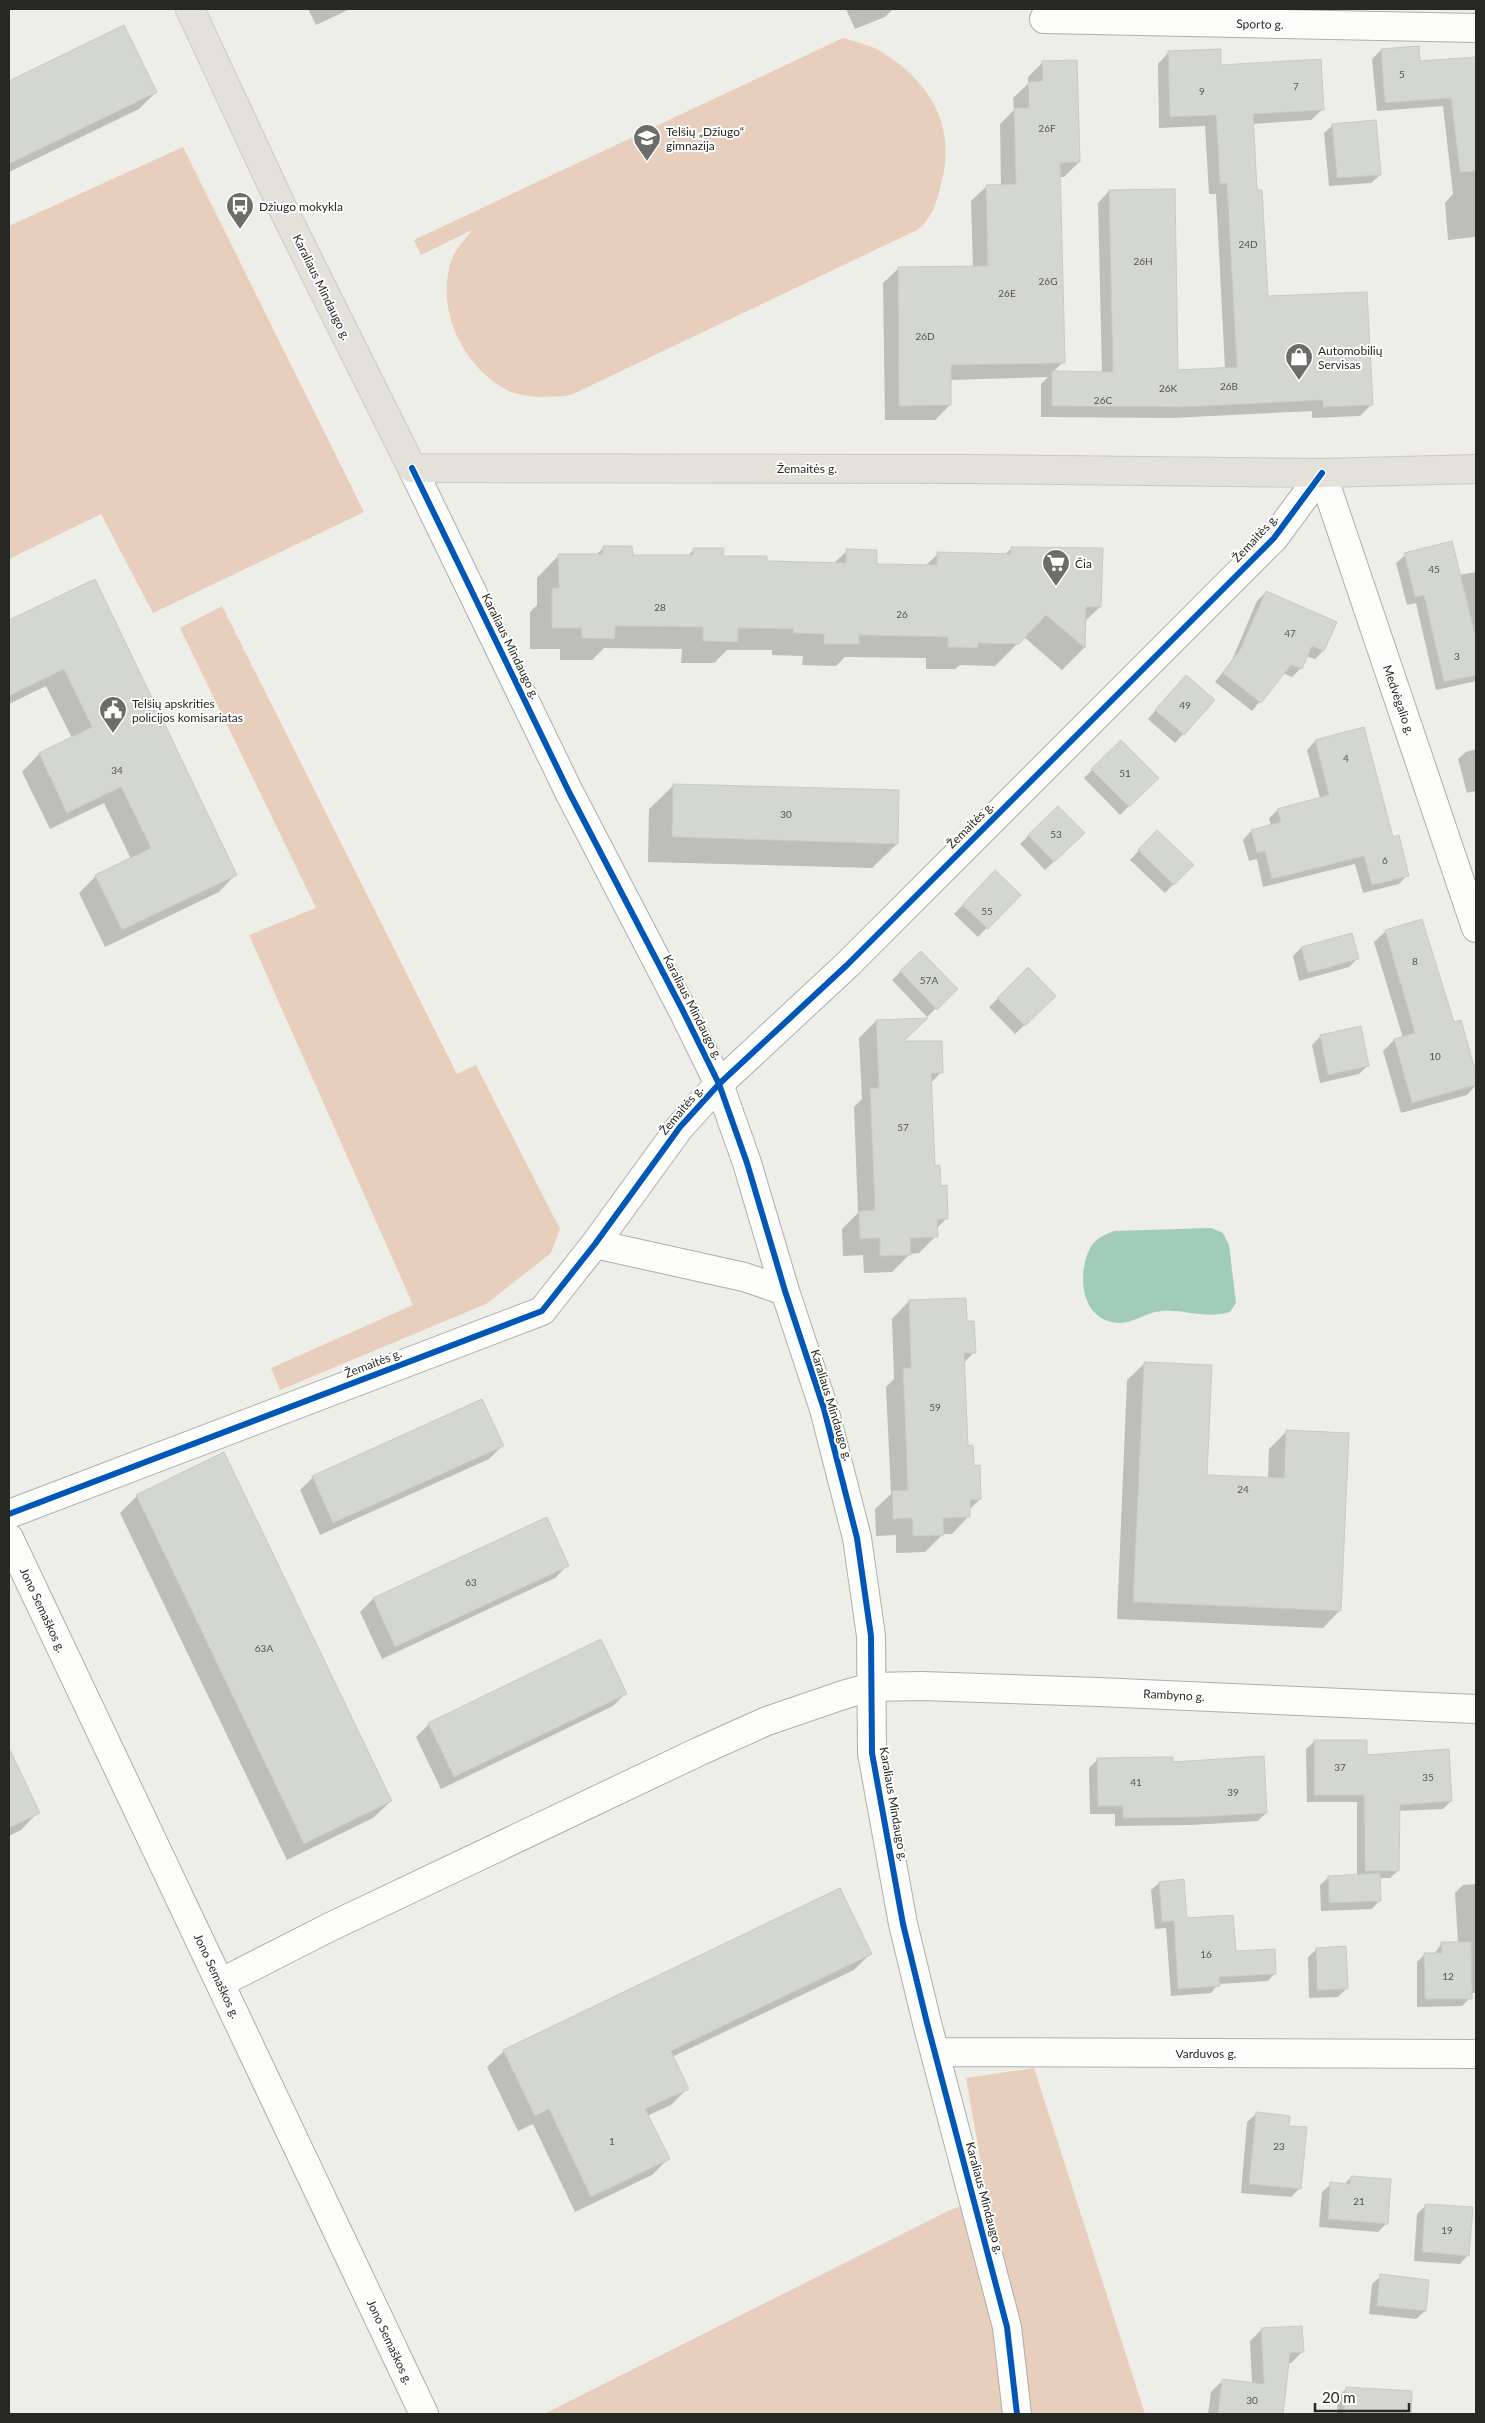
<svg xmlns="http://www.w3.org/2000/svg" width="1485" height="2423" font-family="Lato,sans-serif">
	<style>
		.green { fill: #e8cfbd }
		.water { fill: #a1ccbc }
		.shadow { fill: #0003 }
		.building { fill: #d4d6d1; stroke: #c8cac5 }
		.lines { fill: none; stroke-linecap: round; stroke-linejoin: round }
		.street-casing { stroke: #aeafaa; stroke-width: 30 }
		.primary-casing { stroke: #c9c9c6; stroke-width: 30 }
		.street { stroke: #fcfcfb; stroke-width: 28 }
		.primary { stroke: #e4e1da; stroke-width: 28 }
		.cycleway-casing { stroke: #fff; stroke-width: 9 }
		.cycleway { stroke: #0057b8; stroke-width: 6 }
		.labels { text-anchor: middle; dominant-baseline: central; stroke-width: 4; stroke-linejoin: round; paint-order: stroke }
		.number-label { font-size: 10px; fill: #555651 }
		.street-label { font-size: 12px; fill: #272823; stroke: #fff }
		.poi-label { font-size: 12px; fill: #272823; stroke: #fff; text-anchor: start }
	</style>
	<rect width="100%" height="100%" fill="#edeee7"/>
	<path class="green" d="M843,38C856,42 871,45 882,52C932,83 958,129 940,188C936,204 931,220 917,230L571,395C551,398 522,399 503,388C463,364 437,312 450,265C453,251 464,241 472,230L421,255L414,240Z
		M183,147L364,512L153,613L101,514L9,559V226Z
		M222,606L457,1074L476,1065L560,1229L551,1253L486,1304L280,1390L271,1368L413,1305L249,935L316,908L180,628Z
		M1034,2068L1145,2414H544L950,2210L987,2197L966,2078Z"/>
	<path class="water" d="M1211,1228L1223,1233L1229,1245L1236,1303L1230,1312C1202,1320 1182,1307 1155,1312C1140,1316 1128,1326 1112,1322C1079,1315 1077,1269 1092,1245C1098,1237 1106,1234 1114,1231Z"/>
	<path class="shadow" d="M308,9H350L316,25Z
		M846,9H893L885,17L855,29Z
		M124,26L156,92L139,109L9,172V82Z
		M1418,47L1419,63L1476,58V235L1474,237L1448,240L1445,203L1453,194L1443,106L1377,111L1372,59L1381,50Z
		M1169,52L1220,66L1323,109L1311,120L1252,124L1266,298L1372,404L1360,416L1312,418V411L1171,418L1041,417V384L1048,377L950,380V405L935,420H885L883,283L899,268L973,267L971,201L987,186H1001L1000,124L1014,110L1013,98L1028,84V77L1043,62L1079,162L1064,177H1059L1063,362L1053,372L1102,373L1098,203L1109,191L1177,371L1225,369L1216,194H1209L1205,126L1159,128L1158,64Z
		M1333,125L1380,175L1371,183L1329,186L1324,133Z
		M604,547L632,556L687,557L694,549L722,557L766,562L833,564L847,551L875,565L925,566L938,554L1004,555L1012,548L1100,607L1084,622V648L1062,670L1024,637L995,666L960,665L955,669H926V658L845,657L836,666L802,665L803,656L772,655V650H727L714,663H681L682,649L604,648L592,660H560V649H530V612L537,605V578L559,555L595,556Z
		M1405,555L1459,575L1476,572V681L1436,690L1416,603L1407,605L1396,563Z
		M94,580L236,874L219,892L105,947L79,893L96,876L131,859L104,803L50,829L22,772L39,754L72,738L46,686L9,704V622Z
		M1266,592L1323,651L1315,659L1306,656L1301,668L1292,677L1283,673L1252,711L1215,682L1232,660L1257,601Z
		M1177,685L1183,734L1175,743L1148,719Z
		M1364,728L1392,838L1407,875L1399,884L1363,893L1355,864L1263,887L1257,859L1249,861L1243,840L1251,831L1271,826L1269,818L1278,810L1320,798L1307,750L1315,741Z
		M1121,741L1157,778L1120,815L1084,778Z
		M1476,749V796L1475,791L1467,793L1458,759L1466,752Z
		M674,785L897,844L872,868L648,862L649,809Z
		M1058,807L1083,833L1045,870L1020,844Z
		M1157,832L1192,865L1165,893L1130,860Z
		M995,872L1019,895L978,937L954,914Z
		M1386,931L1453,1023L1460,1021L1476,1078V1085L1467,1095L1401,1113L1383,1051L1394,1040L1403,1038L1374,942Z
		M1301,948L1357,959L1349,967L1299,981L1293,956Z
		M921,952L956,989L927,1017L892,980Z
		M1028,969L1054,996L1015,1034L989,1007Z
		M876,1021L941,1072L931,1083L934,1167L947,1218L936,1229V1236L919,1253L910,1254L892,1272L864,1273L863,1255L843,1256L842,1229L858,1213L854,1107L862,1099L859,1038Z
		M1321,1036L1368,1065L1359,1074L1320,1083L1312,1045Z
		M909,1301L965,1323L974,1352L963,1364L966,1447L980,1499L969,1510V1516L952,1534H943L925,1552L896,1553V1535L876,1536L875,1509L891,1494L886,1387L894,1379L892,1319Z
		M1145,1363L1206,1476L1268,1479L1269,1449L1286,1432L1340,1610L1323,1628L1117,1619L1127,1380Z
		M502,1446L489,1459L320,1535L300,1490L313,1477Z
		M137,1496L391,1801L373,1818L287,1860L120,1513Z
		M546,1519L568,1565L555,1578L382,1659L360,1612L373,1599Z
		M626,1693L613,1706L441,1789L416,1737L429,1724Z
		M1314,1742L1365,1756L1451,1801L1443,1809L1398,1811V1871L1390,1878H1379L1380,1900L1372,1909L1321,1911L1320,1885L1329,1877L1357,1876V1802H1307L1306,1749Z
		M9,1751L38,1812L21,1830L9,1836Z
		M1098,1759L1266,1813L1258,1821L1191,1825L1115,1826V1814H1090L1089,1768Z
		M1159,1883L1186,1920L1235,1952L1275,1973L1268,1981L1218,1984L1211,1993L1171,1996L1166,1928L1155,1929L1151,1890Z
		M1476,1884V1993H1470V1998L1462,2006L1417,2007V1962L1425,1954H1434L1442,1943H1458L1455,1893L1463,1885Z
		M1317,1949L1346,1989L1338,1997L1309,1998L1308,1957Z
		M870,1954L854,1970L672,2057L687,2089L671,2105L647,2116L668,2159L652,2175L575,2212L533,2124L518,2131L487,2067L504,2051Z
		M1256,2114L1288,2127L1300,2188L1291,2197L1241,2193L1247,2122Z
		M1351,2177L1387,2223L1378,2232L1319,2227L1322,2192L1331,2184L1344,2185Z
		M1426,2205L1468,2255L1460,2264L1414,2261L1417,2214Z
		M1381,2276L1425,2311L1416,2319L1369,2314L1372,2284Z
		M1261,2330L1302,2352L1291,2363H1288L1282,2414H1208L1211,2392L1222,2381L1252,2384L1250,2341Z
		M1346,2389L1411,2392L1410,2414H1337L1338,2397Z"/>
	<path class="building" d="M124,25L157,92L9,164V81Z
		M1419,46L1420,61L1476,57V171L1460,172L1451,98L1385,103L1381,49Z
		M1221,49V65L1321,59L1324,110L1253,114L1257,190H1262L1268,296L1367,292L1373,405L1323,407V400L1184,407L1052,406V371L1113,372L1109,190L1175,189L1178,370L1237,367L1227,183L1220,184L1216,115L1170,117L1168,51Z
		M1077,60L1080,162L1060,163L1065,363L951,365V405L899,406L898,267L988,266L986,185L1016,184L1014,108H1029L1028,82L1043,81L1042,61Z
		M1376,120L1381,175L1337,178L1332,124Z
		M1452,541L1476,638V675L1444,682L1424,595L1415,597L1404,553Z
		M603,546H632L633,555H693V548H724L723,556H767V561L846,563V549L877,550V564L937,565V552L1011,554V547L1103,548L1101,607H1086L1085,648L1046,615L1019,644L978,643V648L948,647V637L859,635V644H824V634L793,633L794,629L738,628V642L703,641V627L615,626V639L581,638L582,628H552V588H559L558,554H603Z
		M95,579L237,875L122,930L95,875L151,848L121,787L67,813L39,753L92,727L64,669L9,696V620Z
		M1266,591L1337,622L1324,651L1312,646L1302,669L1291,665L1261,703L1223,673L1240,650Z
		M1186,675L1215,700L1184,735L1155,710Z
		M1364,727L1393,837L1399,835L1409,876L1372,885L1364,856L1272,879L1265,851L1257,853L1251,830L1281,822L1277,809L1329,795L1315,740Z
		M1121,740L1159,778L1129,807L1091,769Z
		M673,784L899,790L898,844L672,837Z
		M1058,806L1085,833L1054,862L1028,835Z
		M1157,830L1194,865L1174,885L1138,850Z
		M995,870L1021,895L988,929L962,905Z
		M1422,919L1454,1022L1461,1020L1476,1073V1085L1412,1103L1394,1039L1415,1033L1385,930Z
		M1352,933L1359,959L1308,973L1301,947Z
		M921,951L958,989L937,1010L900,971Z
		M1028,967L1056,996L1025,1026L997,998Z
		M928,1018L904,1041H942L943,1073H931L935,1166L940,1165L941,1186L947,1185L948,1219L937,1220L938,1237L910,1238L911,1255L880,1256V1238L860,1239L859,1211L875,1210L870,1088H879L876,1020Z
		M1361,1026L1369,1066L1328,1075L1320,1035Z
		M966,1298L967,1321H974L976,1353H964L968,1446L973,1445L974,1466L980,1465L981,1499L970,1500V1517L943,1518L944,1535L913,1536L912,1518L893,1519L892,1491L908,1490L903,1368H911L909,1300Z
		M1144,1362L1212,1365L1207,1475L1284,1478L1286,1430L1349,1433L1341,1611L1133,1602Z
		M482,1399L504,1446L333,1523L312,1476Z
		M224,1452L392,1801L304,1844L136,1495Z
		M547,1517L569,1566L395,1647L373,1598Z
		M601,1639L627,1694L454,1777L428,1723Z
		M1314,1740H1367V1755L1449,1749L1452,1801L1400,1805L1399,1871H1365L1364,1795H1314Z
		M9,1748L40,1813L9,1828Z
		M1264,1756L1267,1813L1200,1817L1123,1818V1806H1098L1097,1758L1173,1757V1762Z
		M1380,1873L1381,1901L1329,1903L1328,1876Z
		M1184,1879L1187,1918L1233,1915L1236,1951L1275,1949L1276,1974L1219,1977L1220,1986L1178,1989L1174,1921L1162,1922L1159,1882Z
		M840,1888L872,1954L671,2051L689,2089L645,2109L670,2159L591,2197L549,2109L535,2116L503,2050Z
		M1441,1942H1471L1472,1999H1425L1424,1953H1442Z
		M1346,1946L1348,1989L1317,1990L1316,1948Z
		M1256,2112L1290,2116L1289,2126L1307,2127L1301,2189L1249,2184Z
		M1351,2176L1391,2179L1388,2224L1328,2219L1330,2182L1350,2184Z
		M1425,2204L1473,2207L1469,2256L1422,2252Z
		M1380,2274L1429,2280L1426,2311L1377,2306Z
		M1302,2326L1304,2352L1290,2353L1283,2414H1218L1222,2379L1264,2384L1261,2328Z
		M1346,2387L1412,2391L1411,2414H1344Z"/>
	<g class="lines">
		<defs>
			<path id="street" d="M1044,19L1476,28
				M412,468L569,792L682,1009L719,1084L747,1163L785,1291L824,1409L857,1538L871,1636L872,1753L903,1924L927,2023L1007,2327L1017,2414
				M1322,473L1476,928
				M595,1244L744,1277L785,1291
				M9,1514L542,1311L595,1244L680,1127L719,1084L847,965L1274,538L1322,473
				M9,1538L424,2414
				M220,1983L330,1927L700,1751L767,1721L846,1694L872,1687L922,1686L1098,1692L1476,1709
				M935,2052L1476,2054"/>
			<path id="primary" d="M190,9L283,209L412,468L971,469L1322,473L1476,469"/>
		</defs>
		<use href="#street" class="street-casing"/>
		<use href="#primary" class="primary-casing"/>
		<use href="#street" class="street"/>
		<use href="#primary" class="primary"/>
		<defs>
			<path id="cycleway" d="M412,468L569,792L682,1009L719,1084L747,1163L785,1291L824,1409L857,1538L871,1636L872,1753L903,1924L927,2023L1007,2327L1017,2414
				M9,1514L542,1311L595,1244L680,1127L719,1084L847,965L1274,538L1322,473"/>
		</defs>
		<use href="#cycleway" class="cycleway-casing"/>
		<use href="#cycleway" class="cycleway"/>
	</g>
	<defs>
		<symbol id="school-pin" viewBox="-11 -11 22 30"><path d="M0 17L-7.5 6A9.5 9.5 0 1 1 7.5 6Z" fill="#6c6d68" stroke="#fff"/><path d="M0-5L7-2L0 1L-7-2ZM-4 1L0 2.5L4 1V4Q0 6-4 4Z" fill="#fff"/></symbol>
		<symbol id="bus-pin" viewBox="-11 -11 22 30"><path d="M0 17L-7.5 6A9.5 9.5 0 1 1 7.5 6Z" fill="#6c6d68" stroke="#fff"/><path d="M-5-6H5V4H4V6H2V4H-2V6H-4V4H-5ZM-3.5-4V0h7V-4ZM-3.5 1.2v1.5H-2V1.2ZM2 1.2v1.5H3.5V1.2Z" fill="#fff"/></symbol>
		<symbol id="shop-pin" viewBox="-11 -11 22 30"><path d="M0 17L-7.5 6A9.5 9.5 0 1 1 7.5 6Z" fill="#6c6d68" stroke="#fff"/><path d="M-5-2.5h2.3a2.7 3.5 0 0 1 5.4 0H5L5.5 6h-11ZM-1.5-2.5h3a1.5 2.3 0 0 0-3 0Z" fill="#fff"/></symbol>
		<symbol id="supermarket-pin" viewBox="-11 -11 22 30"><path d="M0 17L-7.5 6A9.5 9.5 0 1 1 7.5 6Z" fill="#6c6d68" stroke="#fff"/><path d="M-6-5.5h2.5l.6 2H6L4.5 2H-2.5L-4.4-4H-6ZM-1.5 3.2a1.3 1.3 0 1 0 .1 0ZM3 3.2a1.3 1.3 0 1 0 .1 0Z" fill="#fff"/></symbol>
		<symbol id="civic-pin" viewBox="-11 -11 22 30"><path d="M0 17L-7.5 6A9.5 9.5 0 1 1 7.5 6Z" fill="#6c6d68" stroke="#fff"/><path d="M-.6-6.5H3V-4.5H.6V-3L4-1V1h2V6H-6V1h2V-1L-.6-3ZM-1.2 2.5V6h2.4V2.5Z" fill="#fff"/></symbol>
	</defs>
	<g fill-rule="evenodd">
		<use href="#school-pin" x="631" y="122" width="32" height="43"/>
		<use href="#bus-pin" x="224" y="190" width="32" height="43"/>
		<use href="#shop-pin" x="1283" y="341" width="32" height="43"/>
		<use href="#supermarket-pin" x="1040" y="547" width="32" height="43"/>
		<use href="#civic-pin" x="97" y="694" width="32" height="43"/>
	</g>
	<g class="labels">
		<g class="number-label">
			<text x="1402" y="74">5</text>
			<text x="1296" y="86">7</text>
			<text x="1202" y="91">9</text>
			<text x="1047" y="128">26F</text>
			<text x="1248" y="244">24D</text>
			<text x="1143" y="261">26H</text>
			<text x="1048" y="281">26G</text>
			<text x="1007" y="293">26E</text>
			<text x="925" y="336">26D</text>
			<text x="1229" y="386">26B</text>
			<text x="1168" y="388">26K</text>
			<text x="1103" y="400">26C</text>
			<text x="1434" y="569">45</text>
			<text x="660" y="607">28</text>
			<text x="902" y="614">26</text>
			<text x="1290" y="633">47</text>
			<text x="1457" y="656">3</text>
			<text x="1185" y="705">49</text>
			<text x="1346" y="758">4</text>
			<text x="117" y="770">34</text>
			<text x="1125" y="773">51</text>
			<text x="786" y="814">30</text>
			<text x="1056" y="834">53</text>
			<text x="1385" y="860">6</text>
			<text x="987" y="911">55</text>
			<text x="1415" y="961">8</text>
			<text x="929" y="980">57A</text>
			<text x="1435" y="1056">10</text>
			<text x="903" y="1127">57</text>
			<text x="935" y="1407">59</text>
			<text x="1243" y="1489">24</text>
			<text x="471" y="1582">63</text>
			<text x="264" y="1648">63A</text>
			<text x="1340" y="1767">37</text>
			<text x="1428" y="1777">35</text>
			<text x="1136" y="1782">41</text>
			<text x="1233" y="1792">39</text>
			<text x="1206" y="1954">16</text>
			<text x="1448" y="1976">12</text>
			<text x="612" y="2141">1</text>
			<text x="1279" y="2146">23</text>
			<text x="1359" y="2201">21</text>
			<text x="1447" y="2230">19</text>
			<text x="1252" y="2400">30</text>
		</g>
		<g class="street-label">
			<text transform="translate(1260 24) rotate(1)">Sporto g.</text>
			<text transform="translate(322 287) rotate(64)">Karaliaus Mindaugo g.</text>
			<text x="807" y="468">Žemaitės g.</text>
			<text transform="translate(1255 538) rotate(-47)">Žemaitės g.</text>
			<text transform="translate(511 646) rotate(64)">Karaliaus Mindaugo g.</text>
			<text transform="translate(1399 700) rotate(71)">Medvėgalio g.</text>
			<text transform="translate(970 825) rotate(-45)">Žemaitės g.</text>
			<text transform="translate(693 1007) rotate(63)">Karaliaus Mindaugo g.</text>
			<text transform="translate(681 1110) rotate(-50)">Žemaitės g.</text>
			<text transform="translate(373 1363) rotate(-21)">Žemaitės g.</text>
			<text transform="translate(832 1405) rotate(73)">Karaliaus Mindaugo g.</text>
			<text transform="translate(43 1610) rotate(65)">Jono Semaškos g.</text>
			<text transform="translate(1174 1695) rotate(3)">Rambyno g.</text>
			<text transform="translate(894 1804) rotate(80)">Karaliaus Mindaugo g.</text>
			<text transform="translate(217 1976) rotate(65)">Jono Semaškos g.</text>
			<text x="1206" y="2053">Varduvos g.</text>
			<text transform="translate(985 2198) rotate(75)">Karaliaus Mindaugo g.</text>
			<text transform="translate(390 2342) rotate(65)">Jono Semaškos g.</text>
		</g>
		<g class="poi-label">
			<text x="666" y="131">Telšių „Džiugo“<tspan x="666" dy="14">gimnazija</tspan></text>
			<text x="259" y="206">Džiugo mokykla</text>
			<text x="1318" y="350">Automobilių<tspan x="1318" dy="14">Servisas</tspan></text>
			<text x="1075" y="563">Čia</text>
			<text x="132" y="703">Telšių apskrities<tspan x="132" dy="14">policijos komisariatas</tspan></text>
		</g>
	</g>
	<rect width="1485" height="2423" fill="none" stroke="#272823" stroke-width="20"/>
	<path d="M1315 2403v8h94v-8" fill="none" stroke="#272823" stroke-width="2.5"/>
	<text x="1322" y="2403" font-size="15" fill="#272823" stroke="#ffffff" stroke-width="4" paint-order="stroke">20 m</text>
</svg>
